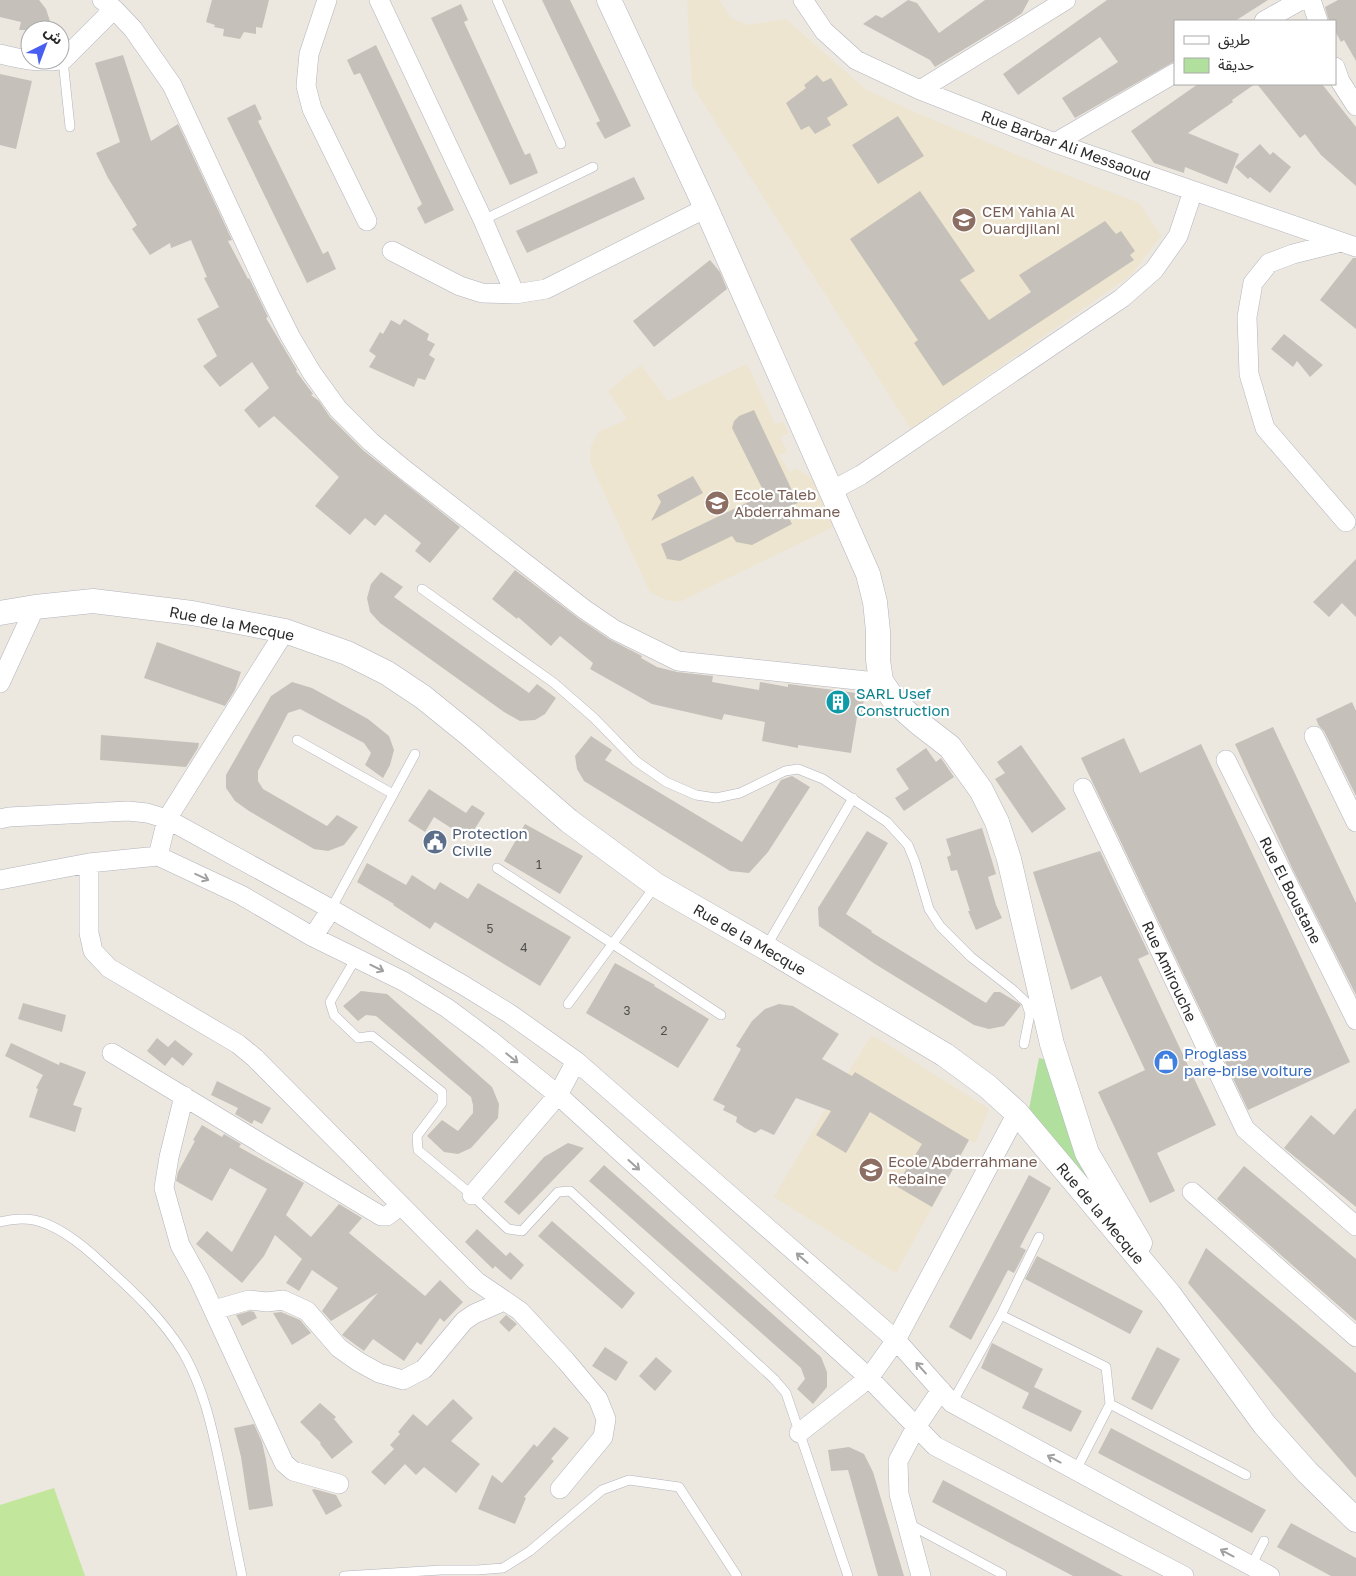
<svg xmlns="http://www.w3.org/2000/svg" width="1356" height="1576" font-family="'Golos Text','Noto Sans Arabic',sans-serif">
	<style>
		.education { fill: #ede5cf }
		.green { fill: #b1e09e }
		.pitch { fill: #c2e69b }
		.building { fill: #c5c1ba }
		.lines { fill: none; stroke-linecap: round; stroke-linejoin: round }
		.service-casing { stroke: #b2b4be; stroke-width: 10 }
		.minor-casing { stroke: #b2b4be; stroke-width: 20 }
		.tertiary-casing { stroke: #b2b4be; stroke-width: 25 }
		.service { stroke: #fff; stroke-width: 9 }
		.minor { stroke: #fff; stroke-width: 19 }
		.tertiary { stroke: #fff; stroke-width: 24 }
		.oneway { stroke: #a0a0a0 }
		.labels { text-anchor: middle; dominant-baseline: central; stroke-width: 4.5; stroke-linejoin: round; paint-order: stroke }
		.number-label { font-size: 12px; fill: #52504f }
		.street-label { font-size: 15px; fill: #2b2b2b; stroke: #fff }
		.education-label { font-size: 15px; fill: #785e54; stroke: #fff; text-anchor: start }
		.culture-label { font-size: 15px; fill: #0d838f; stroke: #fff; text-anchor: start }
		.service-label { font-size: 15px; fill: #4e5e75; stroke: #fff; text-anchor: start }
		.shop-label { font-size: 15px; fill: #366cbe; stroke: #fff; text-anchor: start }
	</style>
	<rect width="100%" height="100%" fill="#ece7df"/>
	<path class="education" d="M687,0H719L731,18L747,25L786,19L865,89L912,111L1053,170L1139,203L1161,236L1131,275L911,429L692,85Z
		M747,364L775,424L783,422L789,433L780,436L787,452L779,455L790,473L795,468L815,480L835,526L679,602L666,600L650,592L590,462L591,446L599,432L627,419L608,391L641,365L668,401Z
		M872,1035L989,1109L975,1143L969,1140L896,1273L774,1197L835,1093Z"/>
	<path class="green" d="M1039,1058L1054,1062L1105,1190L1092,1192L1029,1109Z"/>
	<path class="pitch" d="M54,1488L85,1576H0V1505Z"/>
	<path class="building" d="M0,0H39L46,9L50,21L47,30H19L21,22L0,17Z
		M212,0H269L262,28L256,27V34L244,32L240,39L223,36L224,29L214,27L215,25L206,22Z
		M542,0H570L631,126L605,139L596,123L600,121Z
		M908,0L917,3L939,33L985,0H1029L1022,13L1012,20L935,67L930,60L863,24L876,15L882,18Z
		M1107,0H1268L1235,21H1175V61L1075,118L1062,98L1118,62L1100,37L1018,95L1003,74Z
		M1338,0H1356V61L1344,40L1341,42L1335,31V21H1329L1325,7Z
		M461,4L468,20L464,22L525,155L530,153L538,173L510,185L431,18Z
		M376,45L454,210L425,224L417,208L422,204L360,73L354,75L347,60Z
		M123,55L151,141L178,124L232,240L228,241L248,279L249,278L268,317L266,318L297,370L296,371L313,394L311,395L319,401L330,417L364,451L460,527L430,563L415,551L421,543L385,514L375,526L365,518L350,535L315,506L339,477L274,416L259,428L244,410L269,388L252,362L220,387L203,366L217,356L197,319L219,307L204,278L207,277L191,240L171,248L170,243L150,255L132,229L137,225L108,178L96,153L120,142L95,63Z
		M0,74L32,81L16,149L0,145Z
		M817,75L823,82L831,78L848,105L827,118L831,125L815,134L809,126L801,130L786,103L806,88L804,85Z
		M1198,84H1255L1232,100L1233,102L1188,133L1239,154L1227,184L1185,167L1184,173L1154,163L1131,131Z
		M1257,84H1322L1356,127V186L1321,155L1305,134L1300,138Z
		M255,104L262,119L258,121L323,254L328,251L336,269L307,283L227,118Z
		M898,116L924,156L878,184L852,145Z
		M1260,144L1270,155L1273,152L1291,167L1270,193L1250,177L1248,179L1235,167Z
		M634,177L645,199L527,253L516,231Z
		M920,191L975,271L960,280L989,320L1031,292L1019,275L1105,221L1116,234L1121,231L1135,251L1130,255L1134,260L943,386L914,343L918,340L850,239Z
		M1353,258H1356V329L1320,300Z
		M710,260L720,272L727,289L654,347L633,321Z
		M404,319L429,334L427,340L435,344L429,355L435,359L425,380L418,378L414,387L369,367L376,356L369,351L380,332L383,334L391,320L400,325Z
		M1284,334L1323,365L1310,377L1297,361L1293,367L1271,349Z
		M754,410L798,503L784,508L792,524L752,545L736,542L732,536L680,561L667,559L661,544L765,494L732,428L734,421L739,416Z
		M693,476L703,493L651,521L661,502L657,495Z
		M1356,559V617L1342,603L1329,617L1313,602Z
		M515,570L578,618L609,639L642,656L641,658L657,667L677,672L713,676L712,682L759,690L760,682L788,687V684L864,694L862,718L857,717L851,753L798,745V748L762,741L765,722L724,714L722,720L652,704L590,669L593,663L560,636L551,646L518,617L517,619L492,599Z
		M381,572L403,587L394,597L529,693L537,684L556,698L545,714L535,720L520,721L504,712L380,623L370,612L367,598L371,584Z
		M157,642L241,672L235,690L225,706L144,678Z
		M292,682L312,688L368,719L389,736L394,750L390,765L383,778L365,765L371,753L364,743L300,709L288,713L258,771V781L263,789L327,826L337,815L358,827L344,845L328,851L314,849L249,811L235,801L226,788V775L271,696Z
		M1352,702L1356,711V796L1324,731L1319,726L1316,719Z
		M1273,727L1356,903V995L1293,870L1235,744Z
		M101,735L199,743L198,748L186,767L100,760Z
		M591,736L612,750L605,760L742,842L781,780L792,776L810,787L768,852L749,873L730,871L584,781L577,769L575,756Z
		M1124,738L1140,773L1201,744L1350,1062L1248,1110L1081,758Z
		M1021,745L1066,809L1032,833L995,779L1005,773L997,762Z
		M926,748L936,762L941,758L954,777L904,811L895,798L909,789L896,769Z
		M429,789L466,813L472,805L485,813L468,839L434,817L425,832L408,821Z
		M525,824L583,856L560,894L504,861Z
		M982,828L996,874L988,877L996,905L1002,918L976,930L968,911H970L957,870L951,871L947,857L951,855L946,839Z
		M867,831L888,843L846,914L872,931L871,932L986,1003L994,992H1000L1020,1004L1021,1005L1004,1026L989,1029L974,1025L875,964L819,926L818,908Z
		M1100,851L1149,954L1138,959L1216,1125L1157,1153L1175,1191L1150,1203L1098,1092L1145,1070L1101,976L1071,990L1033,872Z
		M367,863L406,885L412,875L435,890L440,882L468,899L478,883L571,937L540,986L435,922L430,929L393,905L394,904L357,882Z
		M615,963L655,985L654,986L709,1019L678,1068L586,1013Z
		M361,991L387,994L492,1087L499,1104L498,1118L471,1148L458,1154L444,1152L427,1136L442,1120L458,1131L473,1113V1105L471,1097L376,1016L366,1015L358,1021L343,1006Z
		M23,1003L66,1015L62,1032L18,1019Z
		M779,1004L793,1006L839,1034L822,1059L852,1076L855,1072L969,1140L932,1207L896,1186L922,1144L870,1112L846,1153L816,1135L831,1111L796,1098L774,1135L761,1129L755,1133L745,1128L736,1122L737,1117L723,1110L725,1106L713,1100L741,1049L736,1046L752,1021L765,1009Z
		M157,1038L168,1047L175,1040L193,1054L183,1066L172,1057L165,1066L147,1051Z
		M11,1043L59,1065L60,1062L86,1072L73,1105L82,1108L75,1132L29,1117L38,1089L36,1088L43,1075L5,1056Z
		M217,1081L271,1108L262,1124L254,1120L252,1124L235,1114L238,1108L211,1095Z
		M1356,1108V1207L1284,1148L1311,1115L1334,1135Z
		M202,1125L222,1137L224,1134L241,1144L239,1147L304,1183L286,1215L311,1237L339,1204L362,1218L349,1233L425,1296L440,1280L463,1302L444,1322L440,1318L421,1345L417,1342L404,1361L373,1339L364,1351L342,1335L378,1293L331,1321L322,1311L338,1288L312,1270L299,1291L286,1283L302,1259L275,1235L264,1256L242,1283L196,1244L207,1231L232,1252L267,1189L230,1168L212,1201L176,1181L178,1172L195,1141L193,1140Z
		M568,1143L584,1148L519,1215L504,1202L544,1157Z
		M604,1165L821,1357L827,1372V1387L813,1404L797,1389L805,1379L801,1368L589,1181Z
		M1244,1166L1356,1259V1321L1217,1199Z
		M1029,1175L1051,1188L1020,1247L1026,1250L1014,1273L1008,1270L971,1340L949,1327Z
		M552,1221L635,1293L622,1309L538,1236Z
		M477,1229L506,1256L510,1252L524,1265L511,1280L495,1266L493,1269L465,1242Z
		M1206,1248L1356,1373V1478L1188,1283Z
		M1037,1256L1143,1311L1130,1334L1025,1279Z
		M250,1311L254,1312L257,1318L242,1326L236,1315Z
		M281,1312L300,1320L311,1333L292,1345L273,1313Z
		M506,1315L517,1324L509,1332L499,1322Z
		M992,1343L1043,1369L1034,1387L1082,1411L1071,1432L1022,1408L1029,1393L981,1368Z
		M605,1347L628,1362L616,1381L592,1366Z
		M1157,1347L1180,1359L1152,1410L1131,1399Z
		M656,1357L672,1371L655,1391L639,1376Z
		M453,1399L473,1418L451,1441L480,1464L456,1493L424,1467L416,1475L405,1464L385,1485L371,1472L394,1449L390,1445L400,1434L398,1432L413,1414L427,1426Z
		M320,1403L336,1417L334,1419L353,1442L332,1459L320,1444L321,1443L300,1422Z
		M254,1424L262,1442L266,1460L273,1506L249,1510L241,1457L234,1428Z
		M554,1427L569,1438L551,1459L554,1461L524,1497L526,1498L515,1524L478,1509L492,1475L502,1483L534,1444L537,1447Z
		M1111,1428L1266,1510L1252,1533L1098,1453Z
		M849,1447L864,1454L873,1472L904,1576H878L848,1470L831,1471L828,1450Z
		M943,1480L1123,1576H1073L932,1502Z
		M314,1489L336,1495L342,1506L326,1515L312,1490Z
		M1291,1523L1356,1558V1576H1331L1277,1547Z"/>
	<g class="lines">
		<defs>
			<path id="service" d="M497,0L561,144
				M63,60L70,127
				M483,220L593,167
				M422,589L554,683L594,718L636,761L666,782L696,795L716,798L740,793L785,771L798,769L823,779L887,822L908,845L915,862L929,909L940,926L971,957L1012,989L1026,1002L1030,1014L1024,1044
				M297,740L393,794
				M497,868L721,1015
				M331,909L415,754
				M766,947L853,798
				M356,958L330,1002L334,1015L358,1038L372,1036L442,1092V1103L417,1136L418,1150L472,1195L508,1229L522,1231L558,1192L570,1191L774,1379L786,1393L848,1576
				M568,1004L656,885
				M0,1222C11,1219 22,1218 34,1220C58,1225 85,1247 103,1264C133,1291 163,1319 184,1354C203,1388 211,1423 219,1461C227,1499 234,1538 242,1576
				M1001,1315L1106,1367L1110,1404L1076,1470
				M952,1403L1001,1315L1039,1237
				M1110,1404L1246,1475
				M909,1524L1002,1574
				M1251,1566L1264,1541
				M344,1576L441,1570H477L503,1568L530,1551L602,1490L629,1480L679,1487L737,1576"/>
			<path id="minor" d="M102,0L114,9L133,29L172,85L270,296L290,336L312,373L338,409L371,442L405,470L584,609L615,630L678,661L876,682L881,681
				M327,0L309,54L306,86L312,109L367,221
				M379,0L483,220L515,294
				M803,0L824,31L856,60L920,90L1055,143L1356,247
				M1311,0L1318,21
				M1264,21L1301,0
				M0,54C20,59 39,63 60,60
				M60,60H63L114,9
				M1335,67L1340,81L1356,106
				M920,90L1066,0
				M1055,143L1175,73
				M1341,242L1293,254L1269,263L1253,283L1247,317L1249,374L1265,428L1346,522
				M392,251L460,286L482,293L515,294L546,289L706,208
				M831,491L861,475L1122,298L1154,270L1178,236L1193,191
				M0,683L35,607
				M1314,736L1356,822
				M1226,760L1356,1020
				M1083,788L1245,1129L1356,1226
				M0,819L9,817L128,811L147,813L167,819L331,909L463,985L510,1014L576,1061L896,1340L952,1403L1270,1576
				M158,856L167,819L285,631
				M89,863V933L93,951L109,968L238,1044L255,1058L476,1281L520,1311L566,1361L598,1399L606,1419L603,1437L560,1489
				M0,880L89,863L158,856L241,895L313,937L403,981L447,1008L490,1040L558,1095L869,1378L935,1446L1184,1576
				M313,937L331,909
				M112,1053L381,1216H387L401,1205
				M184,1096L169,1157L164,1188L180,1245L199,1279L284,1463L293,1471L339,1484
				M1192,1192L1356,1337
				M472,1195L558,1095L576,1061
				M214,1310L249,1300L267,1302L283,1300L307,1311L339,1348L359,1362L379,1373L403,1380L424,1369L464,1321L474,1314L504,1301
				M799,1433L869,1378L896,1340L1017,1113
				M921,1576L899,1494L898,1461L916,1427L941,1390"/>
			<path id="tertiary" d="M609,0L706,208L868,574L875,602L878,631V660L881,681L896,703L919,723L950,747L981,790L997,822L1009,859L1052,1044L1087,1153L1140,1243
				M0,613L35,607L93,601L192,613L285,631L347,653L387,673L423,697L470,735L569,821L656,885L766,948L945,1055L987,1086L1017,1113L1169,1294L1264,1424L1307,1472L1356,1520"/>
		</defs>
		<use href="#service" class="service-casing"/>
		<use href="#minor" class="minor-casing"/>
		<use href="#tertiary" class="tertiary-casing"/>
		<use href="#service" class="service"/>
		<use href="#minor" class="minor"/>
		<use href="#tertiary" class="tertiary"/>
	</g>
	<defs><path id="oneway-shaft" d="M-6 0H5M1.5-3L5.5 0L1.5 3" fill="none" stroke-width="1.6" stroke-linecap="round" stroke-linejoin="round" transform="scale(1.25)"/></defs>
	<g class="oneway">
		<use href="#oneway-shaft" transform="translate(202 877) rotate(25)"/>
		<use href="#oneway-shaft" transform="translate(377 968) rotate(26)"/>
		<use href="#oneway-shaft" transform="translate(512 1058) rotate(39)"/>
		<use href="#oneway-shaft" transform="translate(634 1165) rotate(42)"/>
		<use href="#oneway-shaft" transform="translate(802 1258) rotate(-139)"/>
		<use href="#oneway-shaft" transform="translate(921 1368) rotate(-132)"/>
		<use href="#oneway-shaft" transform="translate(1054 1459) rotate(-152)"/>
		<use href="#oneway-shaft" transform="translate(1227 1553) rotate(-152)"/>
	</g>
	<defs>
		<symbol id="school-disc" viewBox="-11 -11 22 22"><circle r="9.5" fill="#8d6e63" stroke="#fff"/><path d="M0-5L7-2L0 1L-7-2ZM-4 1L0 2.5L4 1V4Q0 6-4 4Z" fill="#fff"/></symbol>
		<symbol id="building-disc" viewBox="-11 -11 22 22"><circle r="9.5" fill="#0f9aa8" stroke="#fff"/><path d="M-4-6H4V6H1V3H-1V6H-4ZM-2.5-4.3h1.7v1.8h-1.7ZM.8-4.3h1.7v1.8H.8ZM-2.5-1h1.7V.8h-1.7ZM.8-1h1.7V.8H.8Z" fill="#fff"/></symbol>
		<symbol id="civic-disc" viewBox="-11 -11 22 22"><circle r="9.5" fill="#5c6f8a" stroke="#fff"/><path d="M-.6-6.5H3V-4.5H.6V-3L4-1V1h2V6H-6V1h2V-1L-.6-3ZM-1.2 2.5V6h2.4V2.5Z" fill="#fff"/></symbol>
		<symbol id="shop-disc" viewBox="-11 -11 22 22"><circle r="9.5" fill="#3f7fe0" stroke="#fff"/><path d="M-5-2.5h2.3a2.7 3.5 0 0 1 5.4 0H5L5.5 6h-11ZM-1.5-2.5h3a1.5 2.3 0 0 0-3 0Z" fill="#fff"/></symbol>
	</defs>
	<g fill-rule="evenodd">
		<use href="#school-disc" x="950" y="206" width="28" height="28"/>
		<use href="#school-disc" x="703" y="489" width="28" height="28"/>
		<use href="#building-disc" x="824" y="688" width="28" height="28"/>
		<use href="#civic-disc" x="421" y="828" width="28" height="28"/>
		<use href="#shop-disc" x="1152" y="1048" width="28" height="28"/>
		<use href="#school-disc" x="857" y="1156" width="28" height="28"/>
	</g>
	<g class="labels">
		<g class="number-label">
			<text x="539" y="864">1</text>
			<text x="490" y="928">5</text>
			<text x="524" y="947">4</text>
			<text x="627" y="1010">3</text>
			<text x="664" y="1030">2</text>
		</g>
		<g class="street-label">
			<text transform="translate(1066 145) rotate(20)">Rue Barbar Ali Messaoud</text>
			<text transform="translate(232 623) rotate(11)">Rue de la Mecque</text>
			<text transform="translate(1291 890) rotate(63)">Rue El Boustane</text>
			<text transform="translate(750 939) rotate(30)">Rue de la Mecque</text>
			<text transform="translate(1170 971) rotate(65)">Rue Amirouche</text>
			<text transform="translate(1101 1213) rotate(50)">Rue de la Mecque</text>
		</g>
		<g class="education-label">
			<text x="982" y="211">CEM Yahia Al<tspan x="982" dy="17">Ouardjilani</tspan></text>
			<text x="734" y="494">Ecole Taleb<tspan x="734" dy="17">Abderrahmane</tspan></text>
			<text x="888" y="1161">Ecole Abderrahmane<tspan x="888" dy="17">Rebaine</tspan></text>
		</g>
		<g class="culture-label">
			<text x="856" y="693">SARL Usef<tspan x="856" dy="17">Construction</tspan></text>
		</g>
		<g class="service-label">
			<text x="452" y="833">Protection<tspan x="452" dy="17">Civile</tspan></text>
		</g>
		<g class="shop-label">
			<text x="1184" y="1053">Proglass<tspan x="1184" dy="17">pare-brise voiture</tspan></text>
		</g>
	</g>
	<rect x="1174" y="20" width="162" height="65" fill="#ffffff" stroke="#aaaaaa"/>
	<rect x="1184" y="36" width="25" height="8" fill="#ffffff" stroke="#aaaaaa"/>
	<text x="1218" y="45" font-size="15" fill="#2b2b2b">طريق</text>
	<rect x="1184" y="58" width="25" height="15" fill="#b1e09e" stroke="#aaaaaa"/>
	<text x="1218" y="70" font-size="15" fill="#2b2b2b">حديقة</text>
	<g transform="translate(45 45) rotate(42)"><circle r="24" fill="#ffffff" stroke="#aaaaaa"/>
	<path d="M0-4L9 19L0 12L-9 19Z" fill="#485ef0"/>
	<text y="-8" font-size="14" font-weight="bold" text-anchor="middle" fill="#2b2b2b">ش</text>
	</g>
</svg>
